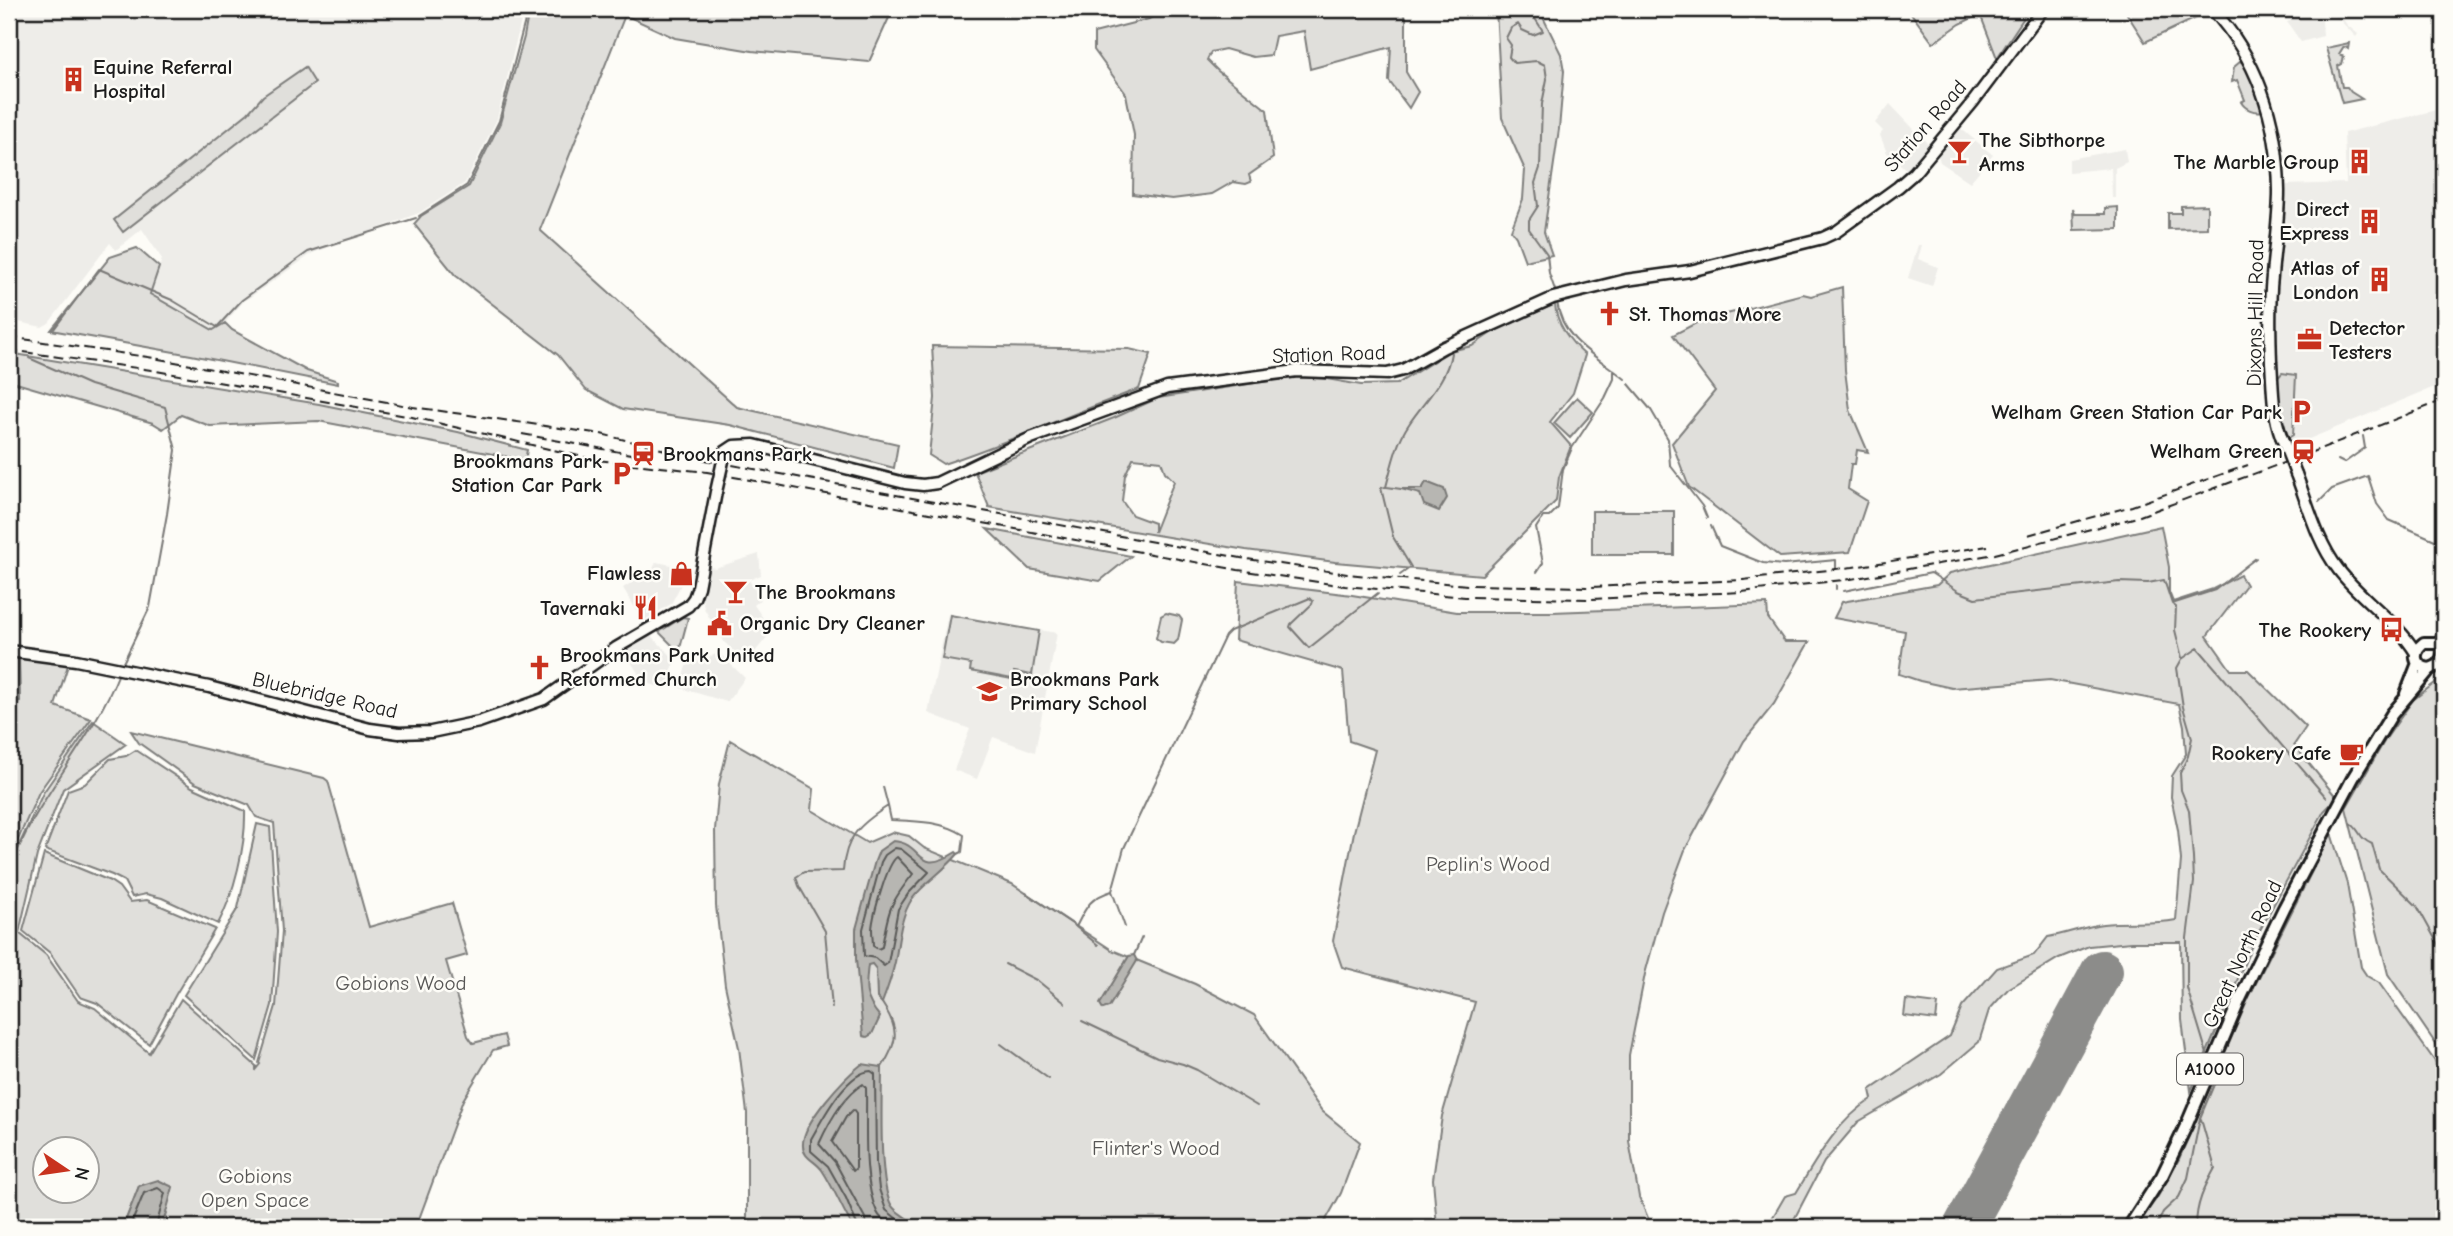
<svg xmlns="http://www.w3.org/2000/svg" width="2453" height="1236" font-family="'Comic Neue',sans-serif">
	<style>
		.built { fill: #eeede9 }
		.green { fill: #e0dfdb; stroke: #7e7e7c; stroke-width: 2; fill-rule: evenodd }
		.water { fill: #b7b6b2; stroke: #797876; stroke-width: 2 }
		.lines { fill: none; stroke-linecap: round; stroke-linejoin: round }
		.shore { stroke: #5a5a58; stroke-width: 2 }
		.stream { stroke: #797876; stroke-width: 2 }
		.runway { stroke: #8c8c8a; stroke-width: 42 }
		.secondary-casing { stroke: #1c1c1c; stroke-width: 15 }
		.primary-casing { stroke: #1c1c1c; stroke-width: 16 }
		.secondary { stroke: #fdfcf7; stroke-width: 10 }
		.primary { stroke: #fdfcf7; stroke-width: 10 }
		.rail { stroke: #1c1c1c; stroke-width: 2; stroke-dasharray: 10 5; stroke-linecap: butt }
		.secondary-bridge-casing { stroke: #1c1c1c; stroke-width: 15; stroke-linecap: butt }
		.secondary-bridge { stroke: #fdfcf7; stroke-width: 10 }
		.labels { text-anchor: middle; dominant-baseline: central; stroke-width: 5; stroke-linejoin: round; paint-order: stroke }
		.shield { fill: #fdfcf7; stroke: #605f5e; stroke-width: 2 }
		.shield-label { font-size: 19px; font-weight: bold; fill: #1c1c1c }
		.poi-label { font-size: 21px; font-weight: bold; fill: #1c1c1c; stroke: #fdfcf7; text-anchor: end }
		.street-label { font-size: 21px; fill: #1c1c1c; stroke: #fdfcf7 }
		.park-label { font-size: 21px; fill: #575655; stroke: #fdfcf7 }
	</style>
	<rect width="100%" height="100%" fill="#fdfcf7"/>
	<filter id="ink" filterUnits="userSpaceOnUse"><feTurbulence type="fractalNoise" baseFrequency=".0143" numOctaves="2"/><feDisplacementMap in="SourceGraphic" scale="14" xChannelSelector="R" yChannelSelector="G"/><feConvolveMatrix kernelMatrix="1 2 1 2 8 2 1 2 1" color-interpolation-filters="sRGB"/></filter>
	<g filter="url(#ink)">
		<path class="built" d="M9,9H524L497,119L465,183L419,213L313,253L243,302L225,323L214,330L150,294L162,259L142,229L116,250L110,243L49,323L42,327L9,320Z
			M2336,9L2347,25L2358,34L2356,37L2337,17L2331,15L2324,17L2322,21L2323,36L2301,42L2287,22L2310,12Z
			M1890,104L1928,144L1908,171L1887,153L1880,135L1883,131L1875,123Z
			M2444,108V383L2292,446L2281,425L2276,401L2274,351L2285,185L2346,183L2344,133Z
			M1959,127L1993,155L1970,182L1940,162L1937,151Z
			M2125,149L2127,162L2115,168V198H2112L2111,168L2069,172V159Z
			M1918,245H1922L1918,259L1938,267L1932,286L1908,278Z
			M759,554L761,575L749,580L761,599L754,605L772,631L746,663L724,642L716,630L704,608L702,597L710,567L715,568Z
			M656,562L688,568L687,573L671,604L643,621L623,588L653,569Z
			M948,614L1057,633L1035,752L993,737L977,779L954,770L970,729L928,713Z
			M651,636L675,659L667,689L633,679L638,673L624,651Z
			M719,653L745,678L727,702L680,688L686,666Z"/>
		<path class="green" d="M529,9H893L869,62L752,51L675,38L625,15L540,230L737,407L898,444L894,468L730,425L623,409L586,390L558,355L455,275L414,224L421,216L469,186L500,123L524,37Z
			M1165,9H1399L1406,17V72L1418,92L1409,108L1389,81L1391,47L1310,69L1304,31L1275,36L1271,55L1253,57L1225,49L1211,52L1207,60L1218,71L1267,110L1273,158L1249,175L1251,182L1246,184L1233,182L1212,194L1172,199L1133,194L1134,135L1126,94L1094,50V33L1149,19Z
			M1496,9H1539L1561,54L1564,71L1559,129L1544,232L1552,255L1525,261L1516,237L1511,230L1523,199L1525,170L1502,118Z
			M1908,9H2026L2023,19L1997,58L1980,14L1960,24L1933,43Z
			M2129,9H2206L2207,13L2145,42L2127,14Z
			M2349,43L2348,49L2344,46L2339,54L2344,57L2342,64L2338,66L2342,87H2347L2351,92L2362,99L2342,103L2326,48Z
			M2241,61H2244L2251,76L2262,111C2254,113 2245,109 2241,102L2245,100L2237,80L2232,82L2234,67Z
			M305,67L315,83L123,232L114,220L248,113L263,96Z
			M2207,205V228L2168,229V213H2181V206Z
			M2118,207V229L2074,230L2073,208L2075,214H2105V208Z
			M137,248L159,267L150,294L213,330L225,323L232,330L307,371L338,381V384L191,355L51,330L110,257Z
			M1842,287L1845,370L1850,410L1868,452L1857,450L1855,464H1851L1848,489L1867,501L1850,552L1780,557L1689,487L1672,443L1715,391L1673,335L1700,321L1803,294L1811,296Z
			M1555,304C1556,323 1570,342 1585,355L1573,393L1550,422L1571,446L1559,477L1556,501L1482,575L1335,562L1246,550L989,507L975,472L1114,418L1158,398L1295,377L1327,379L1361,385L1397,384L1450,351L1472,346L1494,331ZM1133,458L1161,461L1165,472L1174,481L1154,532V523L1132,515L1122,501L1125,475Z
			M932,346L1129,349L1151,354L1139,389C1073,413 1010,442 943,464L929,455L935,398Z
			M9,353L319,404L458,432L527,450L525,460L318,421L210,426L181,415L163,429L153,423L9,381Z
			M2282,373L2296,375L2293,435L2288,438C2279,419 2276,401 2276,380Z
			M1577,397L1593,412L1570,438L1554,423Z
			M1592,511H1674V555H1592Z
			M2161,526L2169,567V592L2173,602L2213,589L2240,575L2246,585L2207,636L2231,670H2248L2306,727L2294,745L2337,798L2324,811L2252,945L2191,1091L2182,1020L2181,942H2131L2089,946L2059,958L2008,989L1989,1010L1979,1042L1941,1074L1858,1122L1824,1162L1790,1227H1767L1785,1196L1796,1193C1817,1158 1837,1121 1872,1099L1870,1090L1950,1036L1962,1007L1997,968L2034,955L2048,937C2066,934 2086,926 2103,924C2127,921 2151,925 2176,920L2181,860L2178,830L2171,797L2172,776L2186,754L2184,726L2179,704L2050,680L1952,688L1920,681L1899,674L1905,631L1834,618L1842,602L1937,585L1950,573Z
			M987,529L1131,556L1100,581L1029,569Z
			M1238,581L1352,595L1457,612H1552L1767,604L1768,618L1785,642H1809L1774,704L1744,741L1685,850L1662,912L1645,974L1629,1055V1141L1639,1197L1652,1227H1437L1433,1179L1442,1116L1475,1002L1342,967L1333,941L1354,832L1375,750L1349,741L1343,671L1235,640Z
			M1166,613L1179,616L1182,620L1178,640L1174,644L1161,642L1156,638L1161,616Z
			M950,615L1039,631L1032,675L1014,672L1012,679L970,671L971,664L942,659Z
			M683,617L688,618L679,652L659,632Z
			M19,657L69,662L55,706L91,719L39,792L9,860V702L20,701Z
			M2444,676V1056L2388,974L2346,808L2385,740L2413,700Z
			M93,721L126,744L63,789L37,855L19,933L46,955L78,1001L95,1008L149,1053L181,999L256,1066V1069L260,1064L259,1063L276,1006L282,931L274,823L256,817L249,805L195,783L139,743L131,731L324,778L328,781L369,927L452,903L467,955L446,961L468,1036L473,1043L504,1035L507,1046L493,1050L463,1100L416,1227H367L364,1225L362,1227H162L167,1213L139,1186L123,1227H9V867L43,793ZM46,1148H88V1190H46Z
			M730,740L814,789L812,810L867,843L892,832L909,836L924,848L1012,884L1112,950L1195,984L1254,1015L1322,1111L1360,1142L1341,1193L1322,1227H747V1113L739,1048L725,985L716,906L715,830L719,784Z
			M136,750L192,787L245,811C246,846 234,894 218,924L162,898L146,894L132,897L124,881L112,875L45,850L68,790L85,784L110,759L126,756Z
			M257,824L270,827L277,932L272,1005L256,1060L184,995L238,908Z
			M2331,833L2347,884L2361,967L2367,976L2379,983L2444,1074V1227H2135L2157,1198L2179,1159L2249,997Z
			M44,854L110,881L119,887L130,902L147,900L215,929L176,994L149,1044L97,1003L80,997L50,953L23,931Z
			M1906,1000L1938,1004L1936,1020L1904,1016Z"/>
		<path class="water" d="M1426,482L1444,489L1447,498L1439,511L1424,505L1420,494L1401,489H1422Z
			M893,841C925,843 915,878 956,852L958,854C944,871 925,882 912,899C900,917 899,941 895,962C892,976 887,990 882,1003L877,998L876,969L872,964L868,965C865,989 864,998 880,1017L872,1034L867,1037L863,1036L856,959V929L875,861L879,851Z
			M1134,955L1137,961L1109,1007L1103,1009L1100,1004L1129,956Z
			M862,1064L882,1067C882,1095 878,1186 892,1206C895,1211 904,1216 909,1220L910,1227H853C842,1209 834,1188 822,1170C816,1161 803,1158 803,1146C801,1123 845,1077 862,1064Z
			M158,1180L173,1187L162,1227H123L139,1186Z"/>
		<g class="lines">
			<path class="shore" d="M895,848L901,849L929,872L908,894L898,909L888,963L884,966L875,958L864,956L863,929L881,862L885,855Z
				M897,857L913,874C890,903 888,910 882,947L878,949L873,946C873,940 872,935 872,929C873,916 887,863 897,857Z
				M853,1110L856,1114V1168L853,1171L832,1142L846,1117Z
				M130,1227L144,1193L158,1188L165,1193L156,1227
				M858,1227L846,1198L828,1166L811,1151V1139C822,1120 846,1072 871,1071L875,1074L876,1163L879,1189L886,1210L902,1223L903,1227
				M867,1227L865,1218L835,1162L819,1144C828,1124 843,1096 863,1084L866,1088C867,1123 862,1180 877,1212C880,1219 887,1223 893,1227"/>
			<path class="stream" d="M1523,9L1536,20L1543,31L1533,35L1522,30L1518,24L1511,28L1506,38L1511,45L1509,57L1514,63L1537,61L1545,65L1547,79L1542,104L1540,168L1535,183L1538,206L1529,220V229L1547,254L1549,273L1556,293
				M18,12L31,9
				M419,216L467,185L499,121L528,9
				M1557,302C1562,341 1597,356 1625,379
				M54,329L99,269L172,300L217,327L242,300L308,252L416,218
				M29,358L90,385L165,407L176,450L167,514L150,607L122,665
				M1629,384L1651,410L1668,439L1670,465L1702,506L1707,518
				M2338,460L2344,463L2365,448L2363,436
				M1387,487L1401,489
				M2319,502L2332,489L2368,476L2377,504L2389,520L2444,544
				M1711,526L1720,546L1763,563L1784,565L1836,560V569
				M1537,572L1543,563L1536,528L1543,517H1549L1558,508L1563,469L1572,448L1605,398L1614,379V371
				M1400,575L1411,567L1393,537L1381,488L1386,487C1392,465 1396,443 1409,424C1424,401 1447,381 1451,353
				M1836,589V585
				M1844,591L1931,573L1958,591L1975,598L2119,582L2148,583L2164,580L2172,604L2176,607L2175,630L2182,658
				M2172,604L2215,590L2256,558
				M883,787L888,806
				M2350,823C2361,830 2358,838 2372,844L2379,869L2417,906L2444,955
				M9,873C33,800 91,744 119,673
				M1026,893L1075,926
				M1125,927L1112,891L1124,848L1225,636L1230,631L1310,598L1313,601L1312,604L1291,624L1290,627L1309,648L1378,593
				M1098,945L1076,927C1086,907 1089,898 1112,891
				M1134,955L1142,937
				M1005,964L1038,981L1065,1003
				M832,1008L825,931L799,886L796,877L804,872L843,871C845,837 860,824 888,806L891,820C916,821 942,821 964,835L962,852L958,854
				M1082,1021L1157,1057L1183,1064L1197,1070L1257,1106
				M1001,1044L1049,1079
				M2207,1054L2187,988V938L2194,882L2193,858L2189,810L2181,790L2180,773L2188,756L2192,738L2183,707L2177,668L2182,659L2198,648L2326,797
				M882,1067C899,1040 899,1029 882,1003
				M2156,1227L2163,1212L2179,1197L2188,1178L2200,1118L2215,1082L2214,1076
				M2196,1227C2196,1204 2204,1188 2215,1168L2201,1119"/>
			<path class="runway" d="M1964,1227L2102,971"/>
			<defs>
				<path id="secondary" d="M2212,9C2258,59 2278,123 2279,191C2279,219 2274,248 2272,276C2269,304 2270,334 2271,362C2273,388 2272,411 2281,436
					M725,452L734,446L754,445L905,483L923,485L937,483L1031,438L1167,388L1297,371L1387,374L1403,370L1444,347L1553,298L1626,280L1690,271L1823,238L1836,232L1898,187L1914,173L1973,102L2043,9
					M2296,474C2308,505 2317,542 2338,569C2361,600 2396,620 2416,653
					M9,651L76,660L209,687L370,729L399,733L431,732L479,722L544,699L616,648L688,606L694,598L698,587L716,492"/>
				<path id="primary" d="M2430,669C2414,667 2411,653 2424,643H2435L2444,640
					M2406,694L2418,663
					M2129,1227L2162,1176L2187,1124L2240,999L2284,908L2353,778L2392,714L2430,669L2439,665L2444,654"/>
			</defs>
			<use href="#secondary" class="secondary-casing"/>
			<use href="#primary" class="primary-casing"/>
			<use href="#secondary" class="secondary"/>
			<use href="#primary" class="primary"/>
			<path class="rail" d="M9,337L154,358L413,407L601,434L710,461L1241,558L1347,574L1467,585L1592,587L1743,580L1853,567L1988,546
				M9,350L151,370L412,417L596,460L707,472L1238,570L1345,586L1465,597L1590,599L1741,592L1851,579L1995,554L2137,517L2302,456L2444,400
				M522,434L636,455
				M2028,535L2132,506L2248,465"/>
			<defs>
				<path id="secondary-bridge" d="M2281,436L2296,474
					M716,492L725,452"/>
			</defs>
			<use href="#secondary-bridge" class="secondary-bridge-casing"/>
			<use href="#secondary-bridge" class="secondary-bridge"/>
		</g>
	</g>
	<defs>
		<symbol id="building-bare" viewBox="-9 -9 18 18"><path d="M-4-6H4V6H1V3H-1V6H-4ZM-2.5-4.3h1.7v1.8h-1.7ZM.8-4.3h1.7v1.8H.8ZM-2.5-1h1.7V.8h-1.7ZM.8-1h1.7V.8H.8Z" fill="#c8321e" stroke="#fdfcf7" stroke-width="2.5" paint-order="stroke"/></symbol>
		<symbol id="bar-bare" viewBox="-9 -9 18 18"><path d="M-6-5H6L.8 .8V4.5H3.5V6h-7V4.5H-.8V.8Z" fill="#c8321e" stroke="#fdfcf7" stroke-width="2.5" paint-order="stroke"/></symbol>
		<symbol id="church-bare" viewBox="-9 -9 18 18"><path d="M-1.2-6h2.4v3.5h3.3v2.4h-3.3V6h-2.4V-.1h-3.3v-2.4h3.3Z" fill="#c8321e" stroke="#fdfcf7" stroke-width="2.5" paint-order="stroke"/></symbol>
		<symbol id="office-bare" viewBox="-9 -9 18 18"><path d="M-6-3h4V-5.5h4V-3h4V5H-6ZM-1-4.5V-3h2v-1.5ZM-6 0V1H6V0Z" fill="#c8321e" stroke="#fdfcf7" stroke-width="2.5" paint-order="stroke"/></symbol>
		<symbol id="parking-bare" viewBox="-9 -9 18 18"><path d="M-3.5-5.5H1a3.5 3.5 0 0 1 0 7H-1V5.5H-3.5ZM-1-3.4V-.6H.8a1.4 1.4 0 0 0 0-2.8Z" fill="#c8321e" stroke="#fdfcf7" stroke-width="2.5" paint-order="stroke"/></symbol>
		<symbol id="station-bare" viewBox="-9 -9 18 18"><path d="M-3-6H3Q5-6 5-4V2Q5 4 3 4L4.5 6H3L1.5 4h-3L-3 6H-4.5L-3 4Q-5 4-5 2V-4Q-5-6-3-6ZM-3.5-4v3h7v-3ZM-3.5 1v1.5H-2V1ZM2 1v1.5H3.5V1Z" fill="#c8321e" stroke="#fdfcf7" stroke-width="2.5" paint-order="stroke"/></symbol>
		<symbol id="shop-bare" viewBox="-9 -9 18 18"><path d="M-5-2.5h2.3a2.7 3.5 0 0 1 5.4 0H5L5.5 6h-11ZM-1.5-2.5h3a1.5 2.3 0 0 0-3 0Z" fill="#c8321e" stroke="#fdfcf7" stroke-width="2.5" paint-order="stroke"/></symbol>
		<symbol id="restaurant-bare" viewBox="-9 -9 18 18"><path d="M-5-6h1v4h1v-4h1v4h1v-4h1v5L-1.5 .5V6h-2V.5L-5-1ZM5-6V6H3V1.5H1.5Q1.5-4 5-6Z" fill="#c8321e" stroke="#fdfcf7" stroke-width="2.5" paint-order="stroke"/></symbol>
		<symbol id="civic-bare" viewBox="-9 -9 18 18"><path d="M-.6-6.5H3V-4.5H.6V-3L4-1V1h2V6H-6V1h2V-1L-.6-3ZM-1.2 2.5V6h2.4V2.5Z" fill="#c8321e" stroke="#fdfcf7" stroke-width="2.5" paint-order="stroke"/></symbol>
		<symbol id="bus-bare" viewBox="-9 -9 18 18"><path d="M-5-6H5V4H4V6H2V4H-2V6H-4V4H-5ZM-3.5-4V0h7V-4ZM-3.5 1.2v1.5H-2V1.2ZM2 1.2v1.5H3.5V1.2Z" fill="#c8321e" stroke="#fdfcf7" stroke-width="2.5" paint-order="stroke"/></symbol>
		<symbol id="school-bare" viewBox="-9 -9 18 18"><path d="M0-5L7-2L0 1L-7-2ZM-4 1L0 2.5L4 1V4Q0 6-4 4Z" fill="#c8321e" stroke="#fdfcf7" stroke-width="2.5" paint-order="stroke"/></symbol>
		<symbol id="cafe-bare" viewBox="-9 -9 18 18"><path d="M-5.5-4.5H6V0H3Q3 3.5 0 3.5H-2.5Q-5.5 3.5-5.5 0ZM3-3.2v2h1.7v-2ZM-6 4.5H4V6H-6Z" fill="#c8321e" stroke="#fdfcf7" stroke-width="2.5" paint-order="stroke"/></symbol>
	</defs>
	<g fill-rule="evenodd">
		<use href="#building-bare" x="56" y="62" width="35" height="35"/>
		<use href="#bar-bare" x="1942" y="134" width="35" height="35"/>
		<use href="#building-bare" x="2342" y="144" width="35" height="35"/>
		<use href="#building-bare" x="2352" y="204" width="35" height="35"/>
		<use href="#building-bare" x="2362" y="262" width="35" height="35"/>
		<use href="#church-bare" x="1592" y="296" width="35" height="35"/>
		<use href="#office-bare" x="2292" y="322" width="35" height="35"/>
		<use href="#parking-bare" x="2284" y="394" width="35" height="35"/>
		<use href="#station-bare" x="2286" y="434" width="35" height="35"/>
		<use href="#station-bare" x="626" y="436" width="35" height="35"/>
		<use href="#parking-bare" x="604" y="456" width="35" height="35"/>
		<use href="#shop-bare" x="664" y="556" width="35" height="35"/>
		<use href="#bar-bare" x="718" y="574" width="35" height="35"/>
		<use href="#restaurant-bare" x="628" y="590" width="35" height="35"/>
		<use href="#civic-bare" x="702" y="606" width="35" height="35"/>
		<use href="#bus-bare" x="2374" y="612" width="35" height="35"/>
		<use href="#church-bare" x="522" y="650" width="35" height="35"/>
		<use href="#school-bare" x="972" y="674" width="35" height="35"/>
		<use href="#cafe-bare" x="2334" y="736" width="35" height="35"/>
	</g>
	<g class="labels">
		<rect class="shield" x="2177" y="1053.5" width="66" height="31" rx="5"/>
		<g class="shield-label">
			<text x="2210" y="1069">A1000</text>
		</g>
		<g class="poi-label">
			<text x="93" y="67" text-anchor="start">Equine Referral<tspan x="93" dy="24">Hospital</tspan></text>
			<text x="1979" y="140" text-anchor="start">The Sibthorpe<tspan x="1979" dy="24">Arms</tspan></text>
			<text x="2339" y="162">The Marble Group</text>
			<text x="2349" y="209">Direct<tspan x="2349" dy="24">Express</tspan></text>
			<text x="2359" y="268">Atlas of<tspan x="2359" dy="24">London</tspan></text>
			<text x="1629" y="314" text-anchor="start">St. Thomas More</text>
			<text x="2329" y="328" text-anchor="start">Detector<tspan x="2329" dy="24">Testers</tspan></text>
			<text x="2282" y="412">Welham Green Station Car Park</text>
			<text x="2283" y="451">Welham Green</text>
			<text x="663" y="454" text-anchor="start">Brookmans Park</text>
			<text x="602" y="461">Brookmans Park<tspan x="602" dy="24">Station Car Park</tspan></text>
			<text x="661" y="573">Flawless</text>
			<text x="755" y="592" text-anchor="start">The Brookmans</text>
			<text x="625" y="608">Tavernaki</text>
			<text x="740" y="623" text-anchor="start">Organic Dry Cleaner</text>
			<text x="2371" y="630">The Rookery</text>
			<text x="560" y="655" text-anchor="start">Brookmans Park United<tspan x="560" dy="24">Reformed Church</tspan></text>
			<text x="1010" y="679" text-anchor="start">Brookmans Park<tspan x="1010" dy="24">Primary School</tspan></text>
			<text x="2331" y="753">Rookery Cafe</text>
		</g>
		<g class="street-label">
			<text transform="translate(1925 126) rotate(-49)">Station Road</text>
			<text transform="translate(2255 313) rotate(-89)">Dixons Hill Road</text>
			<text transform="translate(1329 354) rotate(-2)">Station Road</text>
			<text transform="translate(325 695) rotate(13)">Bluebridge Road</text>
			<text transform="translate(2242 954) rotate(-65)">Great North Road</text>
		</g>
		<g class="park-label">
			<text x="1488" y="864">Peplin's Wood</text>
			<text x="401" y="983">Gobions Wood</text>
			<text x="1156" y="1148">Flinter's Wood</text>
			<text x="255" y="1176">Gobions<tspan x="255" dy="24">Open Space</tspan></text>
		</g>
	</g>
	<rect width="2453" height="1236" fill="none" stroke="#fdfcf7" stroke-width="35"/>
	<rect x="18" y="18" width="2418" height="1201" fill="none" stroke="#1c1c1c" stroke-width="2.5" filter="url(#ink)"/>
	<g transform="translate(66 1170) rotate(103)"><circle r="33" fill="#fdfcf7" stroke="#a3a29f" stroke-width="2"/>
	<path d="M0-5L12 26L0 18L-12 26Z" fill="#c8321e"/>
	<text y="-10" font-size="19" font-weight="bold" text-anchor="middle" fill="#1c1c1c">N</text>
	</g>
</svg>
